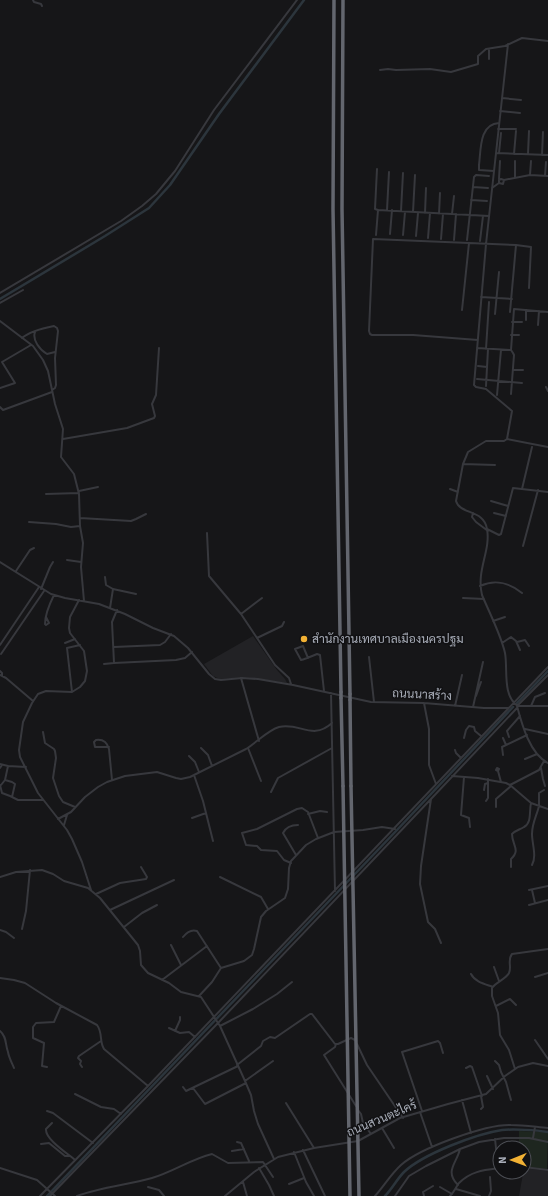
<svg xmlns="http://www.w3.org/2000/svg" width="548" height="1196" font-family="'Source Sans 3',Sarabun,sans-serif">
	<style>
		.built { fill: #222225 }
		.green { fill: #1e261f }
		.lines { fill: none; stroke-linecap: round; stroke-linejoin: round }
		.canal { stroke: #2c353c; stroke-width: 2.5 }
		.street { stroke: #37383d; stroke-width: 2 }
		.highway { stroke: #63666e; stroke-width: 3.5 }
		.highway-bridge { stroke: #63666e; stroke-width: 3.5 }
		.poi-dot { fill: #f2b134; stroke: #111113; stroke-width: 1.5 }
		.labels { text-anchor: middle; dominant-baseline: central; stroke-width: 3; stroke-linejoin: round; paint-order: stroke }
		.poi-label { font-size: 12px; fill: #a8adb8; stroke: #111113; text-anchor: start }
		.street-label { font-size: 12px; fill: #a8adb8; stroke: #111113 }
	</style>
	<rect width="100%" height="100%" fill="#161618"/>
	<path class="built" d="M253,636L277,670L285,679L287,683L247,677L220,679L213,676L204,664Z
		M524,1168L548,1171V1196H519Z"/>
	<path class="green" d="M519,1131L548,1132L547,1169L530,1167L531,1154L524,1153V1148H519Z"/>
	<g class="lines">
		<path class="canal" d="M0,299L105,236L149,208L170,185L219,114L304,0
			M517,703L548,671
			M47,1196L397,830L513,707
			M385,1196C392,1189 397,1179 404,1172C423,1154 476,1134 502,1130C514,1129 536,1130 548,1132"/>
		<path class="street" d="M33,0L34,2L41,4L42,6
			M508,44L486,244L474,385L476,387L486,389L512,411L507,439L504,441H486L468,452L463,464L456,501C460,515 484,509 487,529C491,551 476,570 482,595C489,612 501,635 505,653C508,669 502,696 518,706H548
			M489,49V59
			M380,70L388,69L396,70L430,69L451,72L478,64V56L486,49L505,46L522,38L548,41
			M502,98L521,100
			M500,111L520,113
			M498,129H516
			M496,153L548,155
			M499,153L501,133
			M514,154L516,131
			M528,154L529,131
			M542,155L543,132
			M515,161V177
			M377,169L375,209L378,210
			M494,171L479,170V165C481,150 479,124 499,123
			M530,175L531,161
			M545,176L546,162
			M499,179L500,161
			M504,180L503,184L499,183V180L501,179L504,180L530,175L548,176
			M473,187L488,188
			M492,188L499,183
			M471,200L487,201
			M387,210L389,172
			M401,211L403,173
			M413,212L415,175
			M425,213L426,188
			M439,214L440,193
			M452,214L454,196
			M390,234L392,210
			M376,235L378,210L489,216
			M403,235L405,212
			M416,236L418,213
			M428,238L430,213
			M441,239L443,214
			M454,240L456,214
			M467,240L474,177L476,175L489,176
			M480,241L483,216
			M469,243L373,239L369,331L370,334L372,335H413L478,340
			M0,293L121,221L142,206L156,194L175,171L214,110L297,0
			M481,297L512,299
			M0,303L23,290
			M462,310L469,243L516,245L531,247L529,288
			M510,312L516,245
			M495,314L499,272
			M526,320V310
			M0,321L33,346L43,360L48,371L55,404L63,429L61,457L74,474L79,494L80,526L83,543L81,567L84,601
			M512,322H522
			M538,325L539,311
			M35,332C32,340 40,350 47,354L55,352
			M511,335H519
			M22,338C30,331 44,328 54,326L57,328L58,331L55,358L56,385L55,388L52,390
			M477,348L510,350
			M486,349L489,302
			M478,366L487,367
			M513,370H523
			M477,379L522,383
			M486,386L488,349
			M546,387L548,391
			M0,388L15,383L2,362L31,345
			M511,394L514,355L513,353L511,350L514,309L548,312
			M497,395L501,350
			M0,407L3,410L52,392
			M63,439L127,428L154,418L155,416L152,404L156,395L159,348
			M507,439L548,447
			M463,464L495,465
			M450,489L458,492
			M522,489L532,447
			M79,491L98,487
			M46,494L79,493
			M491,501L508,506
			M473,513L472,517L476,522L488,531
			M494,513L506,516
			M80,518L131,521L136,519L146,514
			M29,522L56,524L71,527L80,526
			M487,529L499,535L501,534L513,488L548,492
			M207,533L209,576L241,614L275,665L289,678L291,684
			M523,546L538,490
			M67,560L81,562
			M0,562L51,594L65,598L99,604L125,614L153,628L174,636L188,648L209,674L215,679L221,680L242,678L258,679L293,685L371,702L424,703L484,708H508
			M16,571L30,550L34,548
			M105,577L106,585L113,589
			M480,586C495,579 510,583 522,593
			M41,589L50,567L53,562
			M463,598L484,599
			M79,600L70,617L69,628L70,633L84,651L87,671L85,681L80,687L72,692L46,691L38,694L32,703L23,722L19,750L20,757L38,793L67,830L72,839L82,862L91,890
			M110,608L113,589L136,594
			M117,610L112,622L114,663L176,660L185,658L192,652
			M241,614L262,598
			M46,617L49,623L46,625L45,624C45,615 50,603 54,595
			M493,621L505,617
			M257,638L282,626L284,622
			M517,642L525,640L529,646
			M65,643L75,639
			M502,643L511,637L516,641L520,650
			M0,645L39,587
			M114,647L160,645L165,642L171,634
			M1,654L44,591
			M369,657L374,702
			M308,658L303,646L295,649L301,660C306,659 312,656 317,654L320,655L324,691
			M104,664L114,663
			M0,671L2,673V676
			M0,675L6,678L33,701
			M548,675L517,706C522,725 530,754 548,763
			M241,678L259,741
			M72,692L67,648L80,645
			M331,693L335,891
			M476,696L481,682
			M424,703L429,729V765L436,784
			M455,706L462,675
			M531,706L535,697L545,693
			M473,707L483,662
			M525,729L548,734
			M43,732L45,743L54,749L55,751L56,758L53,778L59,796L63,802L75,807
			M509,737L507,731L520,716
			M464,738L466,730L469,726L474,727L475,731L481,736
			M503,738L506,745
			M109,747H95L94,742L96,740C103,739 107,742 109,749L112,780
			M201,748L208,755L212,766
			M248,748L261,781
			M455,750L456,753L461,758
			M503,755L502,747L527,735
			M189,756L195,762L199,772
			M525,759L537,754
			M0,764L8,766
			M0,768L2,765
			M497,768L499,769L498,771L496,770Z
			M541,768L543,779L545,786
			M498,771L501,782
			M194,775L203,801L213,841
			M452,776L478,778L506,783L510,785L531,803L548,809
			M464,777L461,815L469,818L470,827
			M5,780L12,782L15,784L12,797
			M0,785L2,793L10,796L18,800H43
			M1,785L5,780L8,766L26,767
			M510,785L539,770L544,761
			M484,790L485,784L488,783
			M271,792L278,778L332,748
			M486,801L488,798V779
			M496,807V799L511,786
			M308,814L320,811L327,812
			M192,818L206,813
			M58,819L71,812L85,797L98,787L107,782L125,776L157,772L176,778L181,779L190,777L246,749C256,743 268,730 279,727C300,722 312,741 332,723
			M64,825L67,815
			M296,855L283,833C286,827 292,825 298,825
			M291,863L284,860L277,851L261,850L257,846L246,845L242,833L257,829L297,809L302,808L308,812L318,838
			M532,865C537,856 532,844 532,834C532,823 537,815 539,806C539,801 539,797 539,793L544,790
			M511,867V859C521,850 512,845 512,834C516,830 519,830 524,827C532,823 529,811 531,803
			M0,877L16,872L42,870L53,874L64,881L88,888L100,898L138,945L140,951L141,965L148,973L169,983L181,992L201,997L220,1026L245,1081L251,1095L254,1111L258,1124L274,1159
			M220,877L261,897L268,909
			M529,890L548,886
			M532,890L535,903
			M96,894L120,883L146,879L147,877L141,867
			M529,905L548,900
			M110,910L174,880
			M124,927L142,913L157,905
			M22,929L26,911L30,870
			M0,930L6,932L14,938
			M183,937C187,932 191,929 197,931L221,968
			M441,943L435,929L428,922L420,884L421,866L431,799L517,708
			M171,945L181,965
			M494,967L499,981
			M471,974C475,982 485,984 493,987
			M535,977L548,973
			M0,978L14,980L25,983L56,1003L97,1025C103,1033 99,1041 104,1049L148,1086
			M162,980L207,946
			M199,996L212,982L221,968L244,961L252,955L254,949L261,917L266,911L285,898L288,889L289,868L291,861L306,845L316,839L334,832L363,830L382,827L395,829
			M496,1006L510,999L516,1005
			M220,1026L253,1009L277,994L292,982
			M169,1028L180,1033L189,1032L195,1037
			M0,1031C7,1037 5,1044 8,1052C9,1058 12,1063 14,1068
			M175,1031L180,1020V1017
			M535,1040L548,1059
			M336,1044L335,1047L324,1055L356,1106
			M357,1044L367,1065L403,1118
			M495,1061L499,1065L501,1072L506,1082L511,1100
			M237,1065L261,1046L263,1041L270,1037L275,1038L310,1014H312L335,1044H338L351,1038L355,1040
			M47,1067L42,1066L44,1043L33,1038V1027L36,1023L54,1022L61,1006
			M82,1067L80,1064L81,1061L78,1058L79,1056L101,1041
			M466,1068L470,1066L472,1067L482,1096
			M515,1069L509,1050L500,1035L498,1013L492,996V988C496,982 506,979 509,973C512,967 507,960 512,954L548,949
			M487,1076L493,1089
			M245,1081L273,1061
			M183,1087L186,1091L238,1066
			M193,1088L205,1104L246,1083
			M75,1094L101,1107L114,1109L121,1114
			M462,1100L471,1133
			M286,1103L314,1148
			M481,1109L483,1107L481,1096
			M358,1110L361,1114L363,1123L371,1134
			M47,1111L53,1113L93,1143
			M422,1111L402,1052L438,1041L440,1043L443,1053
			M420,1112L432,1147
			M52,1123L46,1129C45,1139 67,1153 75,1160
			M382,1128L394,1148
			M533,1138L535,1127
			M495,1139L497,1157V1169
			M237,1142L241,1143L249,1161
			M41,1144L49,1143L65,1156H70
			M303,1150L325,1196
			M232,1151L244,1149
			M294,1152L306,1182L314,1196
			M524,1167L548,1170
			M0,1168L37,1180L55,1196
			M259,1168L269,1185L274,1196
			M243,1182L247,1196
			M289,1184L304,1178
			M458,1185C444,1171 457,1163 460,1149
			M148,1187L159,1190L164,1196
			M440,1187L452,1194
			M456,1189L480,1196
			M40,1196L148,1086L548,667
			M50,1196L218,1023L431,799
			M77,1196C101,1187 127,1185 152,1178C173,1172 191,1159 212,1154L228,1163L263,1162L273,1177
			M225,1196L254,1172L278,1157L314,1148L358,1141L400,1118L448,1104L486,1094L505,1076L518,1067L533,1063L548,1066
			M375,1196C384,1186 391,1174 401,1165C420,1148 486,1124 511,1125C524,1125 536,1127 548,1128
			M395,1196L409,1176L426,1166L460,1149L479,1142L504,1138H529L548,1142
			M424,1196L423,1192L433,1186
			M450,1196C454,1192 456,1187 459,1183C471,1171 484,1170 500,1168
			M489,1196L491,1191L490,1177"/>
		<path class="highway" d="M334,0L333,209L341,692
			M343,0L342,209L350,694
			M341,698L343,786
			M350,700L351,786"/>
		<path class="highway-bridge" d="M341,692V698
			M350,694V700
			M343,786L350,1196
			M351,786L359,1196"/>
	</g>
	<circle class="poi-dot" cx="304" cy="639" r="4"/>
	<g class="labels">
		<g class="poi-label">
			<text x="312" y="639">สำนักงานเทศบาลเมืองนครปฐม</text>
		</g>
		<g class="street-label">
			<text transform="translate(422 695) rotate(3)">ถนนนาสร้าง</text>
			<text transform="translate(382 1119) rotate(-23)">ถนนสวนตะไคร้</text>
		</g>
	</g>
	<g transform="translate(512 1160) rotate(269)"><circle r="19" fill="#111113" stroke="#4d4f55"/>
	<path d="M0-3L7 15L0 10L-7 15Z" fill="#f2b134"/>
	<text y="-6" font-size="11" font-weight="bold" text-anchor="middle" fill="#a8adb8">N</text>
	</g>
</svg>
